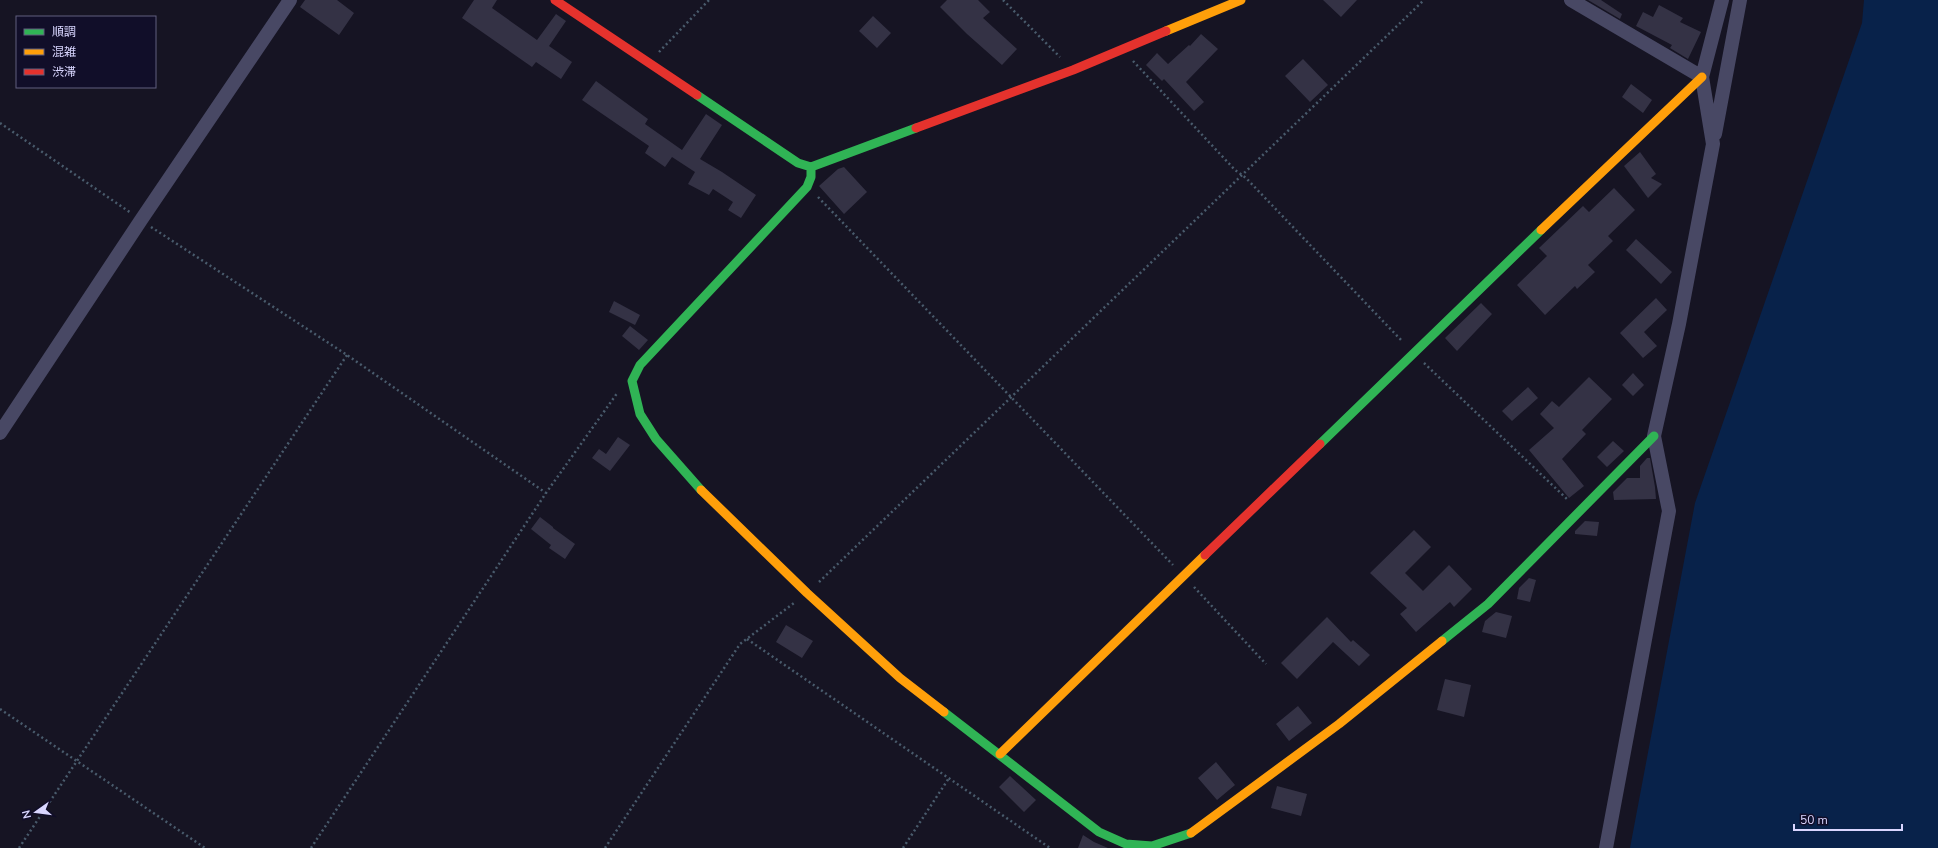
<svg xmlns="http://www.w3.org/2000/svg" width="1938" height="848" font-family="'Nunito Sans','Noto Sans JP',sans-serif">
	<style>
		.water { fill: #08224a }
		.building { fill: #343245 }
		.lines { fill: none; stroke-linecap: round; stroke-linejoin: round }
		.path { stroke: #495b6c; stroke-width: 2.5; stroke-dasharray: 2 3; stroke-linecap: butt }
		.street { stroke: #484864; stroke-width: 14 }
		.fast { stroke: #30b455; stroke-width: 9 }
		.slow { stroke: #ff9f0a; stroke-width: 9 }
		.jam { stroke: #e5322d; stroke-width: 9 }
	</style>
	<rect width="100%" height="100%" fill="#161423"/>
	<path class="water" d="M1864,0H1938V848H1630L1695,503L1862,23Z"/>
	<path class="building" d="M305,0H337L354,13L339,35L300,7Z
		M474,0H497L492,8L537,40L556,14L566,21L549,46L572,62L561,79L536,62L532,67L462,18Z
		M947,0H978L990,12L983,18L1017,49L1002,65L967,34L940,7Z
		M1323,0H1357L1341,17Z
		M1588,0H1601L1622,14L1620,19Z
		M1659,5L1683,18L1680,22L1701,32L1688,59L1670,48L1672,45L1636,26L1643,12L1653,17Z
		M873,16L891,33L877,48L859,31Z
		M1201,34L1218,49L1186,82L1204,102L1194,111L1164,79L1162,81L1146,65L1157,53L1168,64L1189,45L1190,46Z
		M1303,59L1328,85L1310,102L1285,76Z
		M596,81L648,119L645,124L682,150L706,114L722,125L700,159L722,172L756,195L741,218L728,210L733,202L713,189L709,195L688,184L695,172L672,157L665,167L645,153L649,146L582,100Z
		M1631,84L1652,100L1643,113L1622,97Z
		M1640,152L1656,174L1651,178L1662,184L1648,198L1624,166Z
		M844,167L867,192L844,214L819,186L838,169Z
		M1614,188L1635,210L1608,236L1613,241L1588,265L1595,272L1577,289L1575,286L1545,315L1517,285L1547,256L1539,248L1583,206L1589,212Z
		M1636,239L1672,272L1661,284L1626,250Z
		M1656,298L1667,310L1644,332L1657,346L1643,358L1620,333Z
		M614,301L640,315L635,325L609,312Z
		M1481,303L1492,314L1457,351L1445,338Z
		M630,326L648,340L639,350L622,336Z
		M1633,373L1644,385L1633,396L1622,385Z
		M1589,377L1612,399L1582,430L1586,434L1562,459L1584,486L1569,498L1529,450L1554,428L1540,414L1552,401L1559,407Z
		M1528,387L1538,398L1512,421L1502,411Z
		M618,437L630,445L610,471L592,458L599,449L606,454Z
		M1613,441L1624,451L1607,467L1597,457Z
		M1647,458H1650L1655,487L1656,499L1614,500L1613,492L1627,478H1640V466Z
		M540,517L553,527V528L575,544L565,559L549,548L551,545L531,529Z
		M1585,521L1599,522L1597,536L1575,534V531Z
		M1414,530L1431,547L1405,573L1423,591L1449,565L1472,589L1454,607L1450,602L1416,632L1400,614L1407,608L1370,573Z
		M1529,578L1536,580L1530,602L1517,599L1519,588Z
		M1496,612L1512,616L1506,638L1482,632L1485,621Z
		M1327,617L1351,642L1353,640L1370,655L1359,666L1333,642L1297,679L1281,663Z
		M786,625L813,641L802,658L776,642Z
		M1445,679L1471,685L1464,717L1437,710Z
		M1298,706L1312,723L1289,741L1276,724Z
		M1216,762L1235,785L1217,800L1198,778Z
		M1010,776L1036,800L1024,812L999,787Z
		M1277,786L1307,794L1301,816L1271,808Z
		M1083,835L1094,842L1108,848H1078Z"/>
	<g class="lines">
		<path class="path" d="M1003,0L1060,57
			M659,52L709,0
			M1133,61L1235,170L1246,178L1402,341
			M0,123L131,213
			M818,197L1173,565
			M151,227L347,355L546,493
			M1424,363L1568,500
			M819,582L1424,0
			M1194,587L1266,664
			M747,639L1050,848
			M0,709L205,848
			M19,848L347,355
			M311,848L546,493L618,392
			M605,848L740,644L794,603
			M903,848L949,778"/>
		<path class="street" d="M1571,0L1702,77
			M1715,134L1740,0
			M0,433L141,220L290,0
			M1606,848L1669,511L1654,436L1679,324L1713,144L1702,77L1722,0"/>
		<path class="fast" d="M697,95L798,163L811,167L916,128
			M1320,444L1541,230
			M701,490L656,439L640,414L632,381L640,365L807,187L811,177V167
			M1442,641L1488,604L1654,436
			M944,712L1099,832L1126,844L1152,846L1191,833"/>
		<path class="slow" d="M1166,31L1241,0
			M1541,230L1702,77
			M701,490L807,593L900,678L944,712
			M1000,754L1205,555
			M1191,833L1339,724L1442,641"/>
		<path class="jam" d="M555,0L697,95
			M916,128L1073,70L1166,31
			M1205,555L1320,444"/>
	</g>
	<rect x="16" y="16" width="140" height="72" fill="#110e29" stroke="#615e7f"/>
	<rect x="24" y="29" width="20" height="6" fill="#30b455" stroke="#615e7f"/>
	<text x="52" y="36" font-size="12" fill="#d9d6ff">順調</text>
	<rect x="24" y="49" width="20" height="6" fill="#ff9f0a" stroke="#615e7f"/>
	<text x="52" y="56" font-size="12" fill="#d9d6ff">混雑</text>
	<rect x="24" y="69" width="20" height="6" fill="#e5322d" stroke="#615e7f"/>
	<text x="52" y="76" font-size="12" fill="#d9d6ff">渋滞</text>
	<g transform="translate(36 812) rotate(256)" stroke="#110e29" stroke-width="3" paint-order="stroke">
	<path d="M0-3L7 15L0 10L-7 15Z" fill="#d9d6ff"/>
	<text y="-6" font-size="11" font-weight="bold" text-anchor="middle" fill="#d9d6ff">N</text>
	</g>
	<path d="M1794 824v6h108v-6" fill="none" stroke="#d9d6ff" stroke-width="2"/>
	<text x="1800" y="824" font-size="12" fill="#d9d6ff" stroke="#110e29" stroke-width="3" paint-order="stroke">50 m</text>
</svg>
